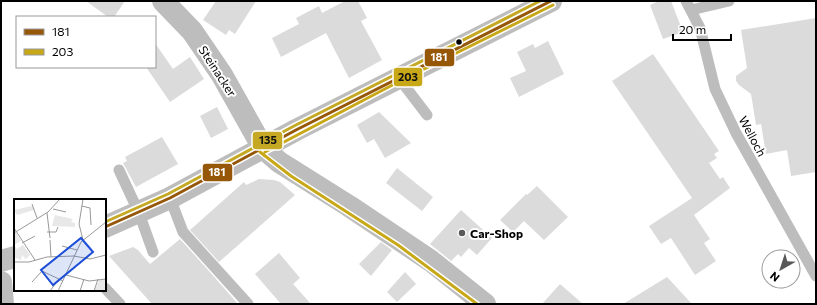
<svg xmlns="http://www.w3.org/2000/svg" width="817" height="305" font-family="Commissioner,sans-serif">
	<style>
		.building { fill: #dbdbdb }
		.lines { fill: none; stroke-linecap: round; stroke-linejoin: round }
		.service { stroke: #bdbdbd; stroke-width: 11 }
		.tertiary { stroke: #bdbdbd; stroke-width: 22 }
		.primary { stroke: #bdbdbd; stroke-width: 22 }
		.bus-1-casing { stroke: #fff; stroke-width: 6 }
		.bus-2-casing { stroke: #fff; stroke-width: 6 }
		.bus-3-casing { stroke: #fff; stroke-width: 6 }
		.bus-1 { stroke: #965709; stroke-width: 3 }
		.bus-2 { stroke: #c8a817; stroke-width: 3 }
		.bus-3 { stroke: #c5a924; stroke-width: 3 }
		.bus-dot { fill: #000; stroke: #fff; stroke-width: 1.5 }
		.poi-dot { fill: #595959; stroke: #fff; stroke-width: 1.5 }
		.labels { text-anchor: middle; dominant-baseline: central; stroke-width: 4; stroke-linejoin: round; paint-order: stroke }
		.street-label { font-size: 12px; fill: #000; stroke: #fff }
		.poi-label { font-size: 12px; font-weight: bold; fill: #000; stroke: #fff; text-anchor: start }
		.inset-road { fill: none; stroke: #999; stroke-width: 1 }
		.view { fill: #1d4ed8; fill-opacity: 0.15; stroke: #1d4ed8; stroke-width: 2 }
		.inset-edge { fill: none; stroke: #000; stroke-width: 2 }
		.line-badge { stroke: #fff; stroke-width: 1.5 }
		.badge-label { font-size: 11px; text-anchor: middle; font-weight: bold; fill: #fff }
		.pale-badge-label { font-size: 11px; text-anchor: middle; font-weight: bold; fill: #111 }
	</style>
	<rect width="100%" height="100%" fill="#fff"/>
	<path class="building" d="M86,1H125L114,17H108Z
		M216,1H256L235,34L229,30L226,35L203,20Z
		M345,1H358L367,18L361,21L382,60L349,78L326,33L281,57L272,38L299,24L296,18L319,6L322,13Z
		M659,1H671L683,32L663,39L650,5Z
		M816,18V172L791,176L787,150L766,154L761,124L756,125L751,94L739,85L736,81V76L747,68L741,30Z
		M548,41L564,74L519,97L510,78L526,71L517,52L533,44L535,48Z
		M155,43L173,69L190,57L204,79L170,102L146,67H155Z
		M653,54L719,151L714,154L717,158L709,163L720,179L723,177L730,188L694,215L710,239L704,243L716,261L695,275L671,238L661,244L649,226L692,198L612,81Z
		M217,107L228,129L211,138L200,116Z
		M379,112L411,143L385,158L374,139L367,143L357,125Z
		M162,137L178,164L136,187L123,163L127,161L125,157Z
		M397,168L433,197L422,211L386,183Z
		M259,179L274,180L280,182L295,195L219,262L190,230L244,182L246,185Z
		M537,186L568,217L544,240L524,221L513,232L500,220L526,194L527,195Z
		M461,210L492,238L477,255L469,248L461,257L458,254L451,261L430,244Z
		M180,239L209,271L238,304H152L109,256L133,247L138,250L150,264Z
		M381,242L392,250L371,276L359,264Z
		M279,253L300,278L293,284L311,304H281L255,274Z
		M405,272L416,284L397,302L387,292Z
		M667,277L692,304H623Z
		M560,284L583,304H542Z"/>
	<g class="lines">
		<path class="service" d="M686,1L700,28L715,89L736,133L816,276
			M691,10L729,1
			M398,77L427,115
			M119,170L139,213L153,252
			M170,198L183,232L248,304
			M105,288L120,304"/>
		<path class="tertiary" d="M163,1L192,31L222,75L263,148L279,162L349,206L431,261L485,304
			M1,282L3,304"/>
		<path class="primary" d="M105,227L170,198L296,130L551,1
			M1,261L15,257"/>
		<defs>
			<path id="bus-1" d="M105,227L170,198L296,130L551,1"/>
			<path id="bus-2" d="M260,152L291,176L398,245L477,304
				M265,152L400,81L553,5"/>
			<path id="bus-3" d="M105,222L168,194L294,126L540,1"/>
		</defs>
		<use href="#bus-1" class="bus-1-casing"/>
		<use href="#bus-2" class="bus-2-casing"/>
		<use href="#bus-3" class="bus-3-casing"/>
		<use href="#bus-1" class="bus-1"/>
		<use href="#bus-2" class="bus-2"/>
		<use href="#bus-3" class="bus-3"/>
	</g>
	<circle class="bus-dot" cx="459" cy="42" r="3.5"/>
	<circle class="poi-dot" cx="462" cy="233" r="4"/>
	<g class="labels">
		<g class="street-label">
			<text transform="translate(218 71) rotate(57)">Steinacker</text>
			<text transform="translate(753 136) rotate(62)">Welloch</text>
		</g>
		<g class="poi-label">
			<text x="470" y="233">Car-Shop</text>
		</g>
	</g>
	<g transform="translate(14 199)">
		<rect width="92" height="92" fill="#fff"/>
		<path d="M18,7L20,11L3,16L0,11ZM41,16L59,20L57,23L61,24V28L38,27ZM2,33L7,42L0,46L3,50L9,46L16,56L12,60L8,56L7,61L0,58V35ZM92,80V92H80L85,81Z" fill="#e8e8e8"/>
		<path class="inset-road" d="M18,5L23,19M68,7L76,9L77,26M39,10L52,13M33,14L36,39M0,29L21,61M33,33H42L44,28M0,34L34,13L46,0M36,41L37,58M69,41L65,25L69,0M8,44L21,37M48,47L63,51M0,63H15L33,58L60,57L76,60L92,56M52,76L75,82L92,80M18,83L28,72L49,82M36,92L45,80M44,92L67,43L92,23M66,92L70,80M80,92L84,80"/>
		<path class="view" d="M67,39L79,53L39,86L27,71Z"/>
		<rect width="92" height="92" class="inset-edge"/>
	</g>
	<g class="line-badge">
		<rect x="424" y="48" width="31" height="19" rx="4" fill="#965709"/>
		<rect x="393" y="67" width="30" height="20" rx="4" fill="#c8a817"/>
		<rect x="252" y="131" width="31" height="19" rx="4" fill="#c5a924"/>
		<rect x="202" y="163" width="31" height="19" rx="4" fill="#965709"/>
	</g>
	<g class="badge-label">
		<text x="439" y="61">181</text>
		<text x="217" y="176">181</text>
	</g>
	<g class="pale-badge-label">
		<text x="408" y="81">203</text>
		<text x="268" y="144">135</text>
	</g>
	<rect width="817" height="305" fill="none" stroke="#000000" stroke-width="4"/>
	<rect x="16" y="16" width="140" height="52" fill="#ffffff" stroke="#999999"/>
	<rect x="24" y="29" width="20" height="6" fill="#965709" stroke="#999999"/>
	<text x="52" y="36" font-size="12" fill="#000000">181</text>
	<rect x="24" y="49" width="20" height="6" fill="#c8a817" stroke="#999999"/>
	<text x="52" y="56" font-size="12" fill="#000000">203</text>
	<g transform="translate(781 269) rotate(219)"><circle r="19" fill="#ffffff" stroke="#999999"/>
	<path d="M0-3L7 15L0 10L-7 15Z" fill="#595959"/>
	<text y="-6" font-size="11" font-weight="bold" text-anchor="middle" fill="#000000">N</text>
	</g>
	<path d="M673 34v6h58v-6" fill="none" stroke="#000000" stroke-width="2"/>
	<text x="679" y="34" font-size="12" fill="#000000" stroke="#ffffff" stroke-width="3" paint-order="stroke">20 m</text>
</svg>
